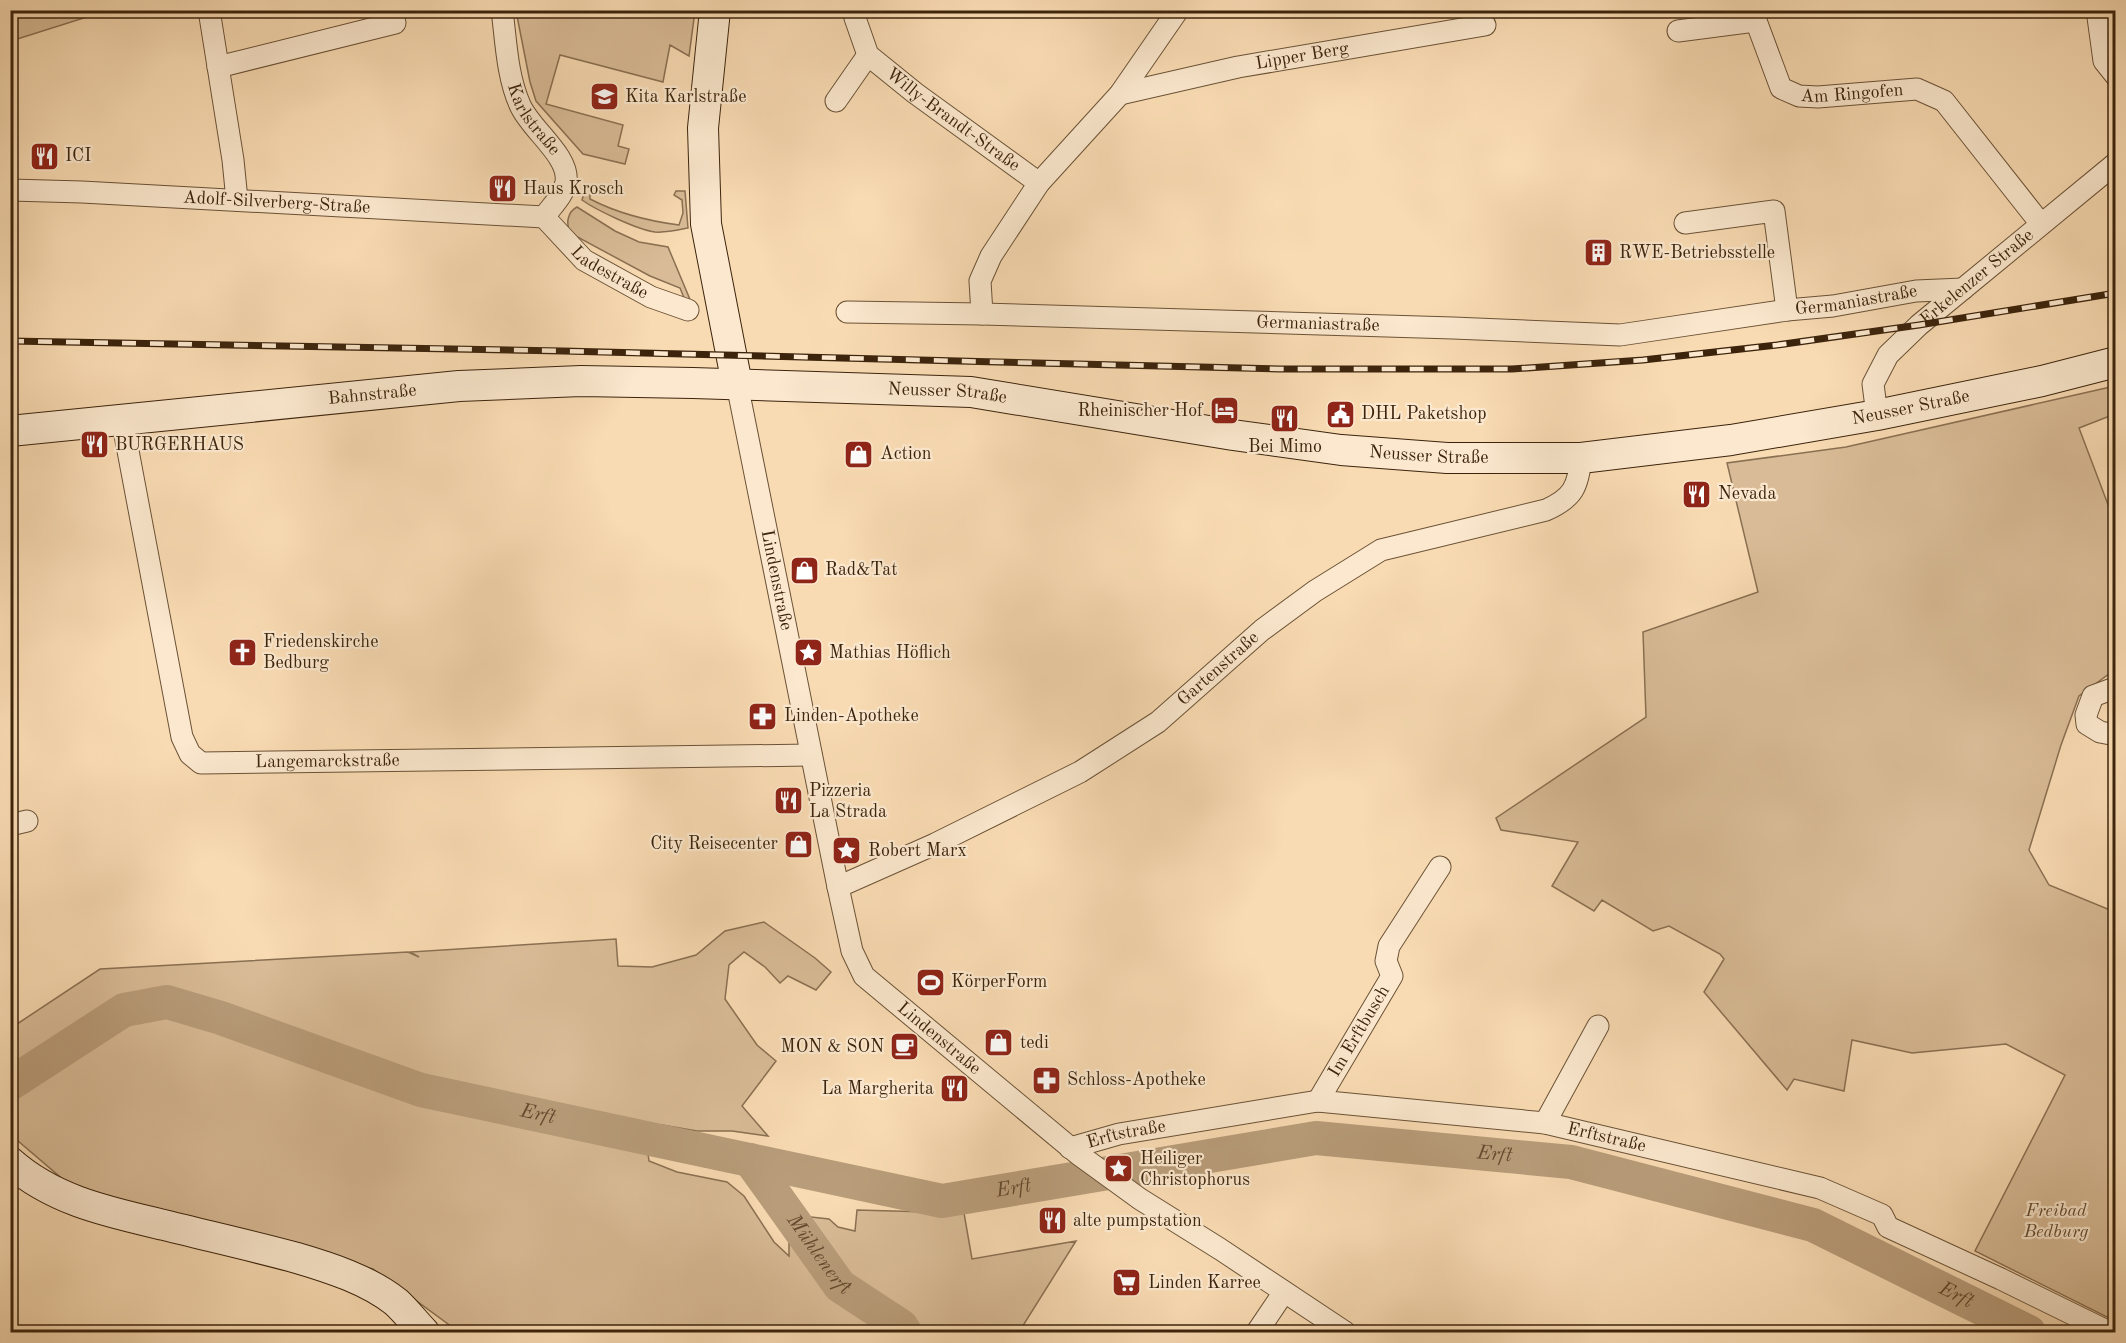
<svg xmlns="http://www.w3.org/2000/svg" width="2126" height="1343" font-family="'Old Standard TT',serif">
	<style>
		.green { fill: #d9bc97; stroke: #8a7052; stroke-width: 1.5 }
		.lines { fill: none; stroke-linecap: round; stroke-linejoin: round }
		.river { stroke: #b99d7a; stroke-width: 34 }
		.street-casing { stroke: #6b5236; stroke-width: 23 }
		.secondary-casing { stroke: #3c240c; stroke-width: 32 }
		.street { stroke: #fbe8ce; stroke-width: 21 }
		.secondary { stroke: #fbe8ce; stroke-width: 30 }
		.rail-casing { stroke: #3c240c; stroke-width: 7 }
		.rail { stroke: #fbe8ce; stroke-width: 4.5; stroke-dasharray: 14; stroke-linecap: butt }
		.labels { text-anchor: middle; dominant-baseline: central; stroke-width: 4.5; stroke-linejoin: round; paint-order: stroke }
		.street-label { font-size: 18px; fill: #3c240c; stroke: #fbe8ce }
		.poi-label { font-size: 18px; fill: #3c240c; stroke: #fbe8ce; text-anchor: start }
		.park-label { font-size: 18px; font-style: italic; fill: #634a2f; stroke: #fbe8ce }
		.water-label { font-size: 20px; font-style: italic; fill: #62482d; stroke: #fbe8ce }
	</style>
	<rect width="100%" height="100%" fill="#f9dbb3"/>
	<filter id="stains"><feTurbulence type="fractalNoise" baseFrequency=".00333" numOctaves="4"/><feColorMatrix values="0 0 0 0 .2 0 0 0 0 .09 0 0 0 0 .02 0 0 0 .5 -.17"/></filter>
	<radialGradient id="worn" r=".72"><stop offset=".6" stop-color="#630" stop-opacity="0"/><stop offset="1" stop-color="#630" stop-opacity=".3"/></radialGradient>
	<path class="green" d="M11,10H106V11L11,41Z
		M516,11H695L689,56L670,45L663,82L560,55L546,104L623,125L618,146L629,149L625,164L583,154L536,101L530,82Z
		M586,187L590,188V199C617,213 648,221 679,225L683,213L682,200L674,195L676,191H685L688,228C678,230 666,233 655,232C638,230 596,210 582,200Z
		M577,207L615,231L639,242L668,247L694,309L689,310L680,288L650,276L570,233C566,224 567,212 577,207Z
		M2115,386V414L2079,428L2115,523V672L2109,674L2079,696L2061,745L2029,850L2049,885L2115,912V1321L1975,1251L2065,1075L2006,1044L1912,1053L1852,1040L1844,1091L1794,1079L1787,1090L1704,992L1724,959L1720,954L1669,926L1653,931L1602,900L1594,911L1552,886L1578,842L1501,830L1496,818L1646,717L1643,632L1758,592L1727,463L1846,447Z
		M764,922L815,958L831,972L816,990L788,976L780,983L765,967L744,952L729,965L725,999L757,1045L776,1061L742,1106L768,1136L732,1131H697L662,1125L637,1129L647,1147L649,1161L677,1172L727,1182L744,1196L774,1242L789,1256V1230L811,1217L829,1219L838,1227L855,1231L857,1210L964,1213L972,1259L1076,1241L1019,1332H454L452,1327L373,1269L146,1211L65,1181L11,1135V1028L100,969L408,952L419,957L410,952L616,939L618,966L652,967L696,955L725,931Z"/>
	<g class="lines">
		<g class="river">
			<path id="s1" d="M10,1084L124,1010L167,1002L221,1018L421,1090L942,1201L1316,1138L1571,1162L1813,1225L2029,1332"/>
			<path id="s2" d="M750,1160L840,1286L901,1326L905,1332"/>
		</g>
		<defs>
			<g id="street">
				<path d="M209,10L233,160L237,200"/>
				<path id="s3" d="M502,10C506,41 507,76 520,105C530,129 570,156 566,182C564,195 551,207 544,217"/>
				<path id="s4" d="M856,10L855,18L868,55L915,93L1039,183"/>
				<path id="s5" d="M1752,10L1781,88L1799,96L1818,97L1917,89L1944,101L2041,224"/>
				<path d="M2097,10L2104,61L2116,76"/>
				<path d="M1678,31L1755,21"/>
				<path d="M218,67L395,23L392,10"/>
				<path id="s6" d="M1120,94L1238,67L1485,25"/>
				<path d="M836,101L868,55"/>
				<path id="s7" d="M10,190L82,192L544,217"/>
				<path id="s8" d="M544,217L584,260L651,297L688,310"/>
				<path d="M1685,223L1774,211L1787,310"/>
				<path id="s9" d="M847,312L982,314L1453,328L1620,335L1787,310L1833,306L1916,291L1963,289"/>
				<path d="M982,314L980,281L991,256L1039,183L1120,94L1178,10"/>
				<path id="s10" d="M737,384L838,887L852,951L864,976L1078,1154L1140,1199L1220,1249L1345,1332"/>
				<path id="s11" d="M1877,415L1873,384L1888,355L1919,325L2116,163"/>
				<path id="s12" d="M122,419L182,737L190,754L201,763L811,755"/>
				<path d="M2116,690L2112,689L2093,696L2086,715L2087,724L2100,732L2116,735"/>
				<path d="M10,825L27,821"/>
				<path id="s13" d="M838,887L935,844L1080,772L1158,722L1262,630L1315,591L1381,550L1546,510C1573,498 1578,487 1581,458"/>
				<path id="s14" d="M1318,1101L1392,976L1386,961L1389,946L1440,867"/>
				<path d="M1545,1123L1598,1026"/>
				<path id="s15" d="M1070,1148L1119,1134L1318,1101L1545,1123L1820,1188L1882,1215L1888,1227L2001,1279L2109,1332"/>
				<path d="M1257,1332L1284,1292"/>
			</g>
			<g id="secondary">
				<path d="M715,10L703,128L706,224L737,384"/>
				<path id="s16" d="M10,431L459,386L581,381L693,383L971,392L1233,435L1341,450L1447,458H1581L1731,440L1877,415L2042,381L2116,362"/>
				<path d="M10,1162C54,1201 109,1212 164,1225C208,1236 253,1246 297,1258C331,1268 368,1280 396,1302C406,1311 415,1323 424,1332"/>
			</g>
		</defs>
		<use href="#street" class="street-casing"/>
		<use href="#secondary" class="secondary-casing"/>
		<use href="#street" class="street"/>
		<use href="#secondary" class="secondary"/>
		<defs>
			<path id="rail" d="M10,341L563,351L1279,369H1512L1643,360L1777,345L1919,325L2116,293"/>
		</defs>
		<use href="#rail" class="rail-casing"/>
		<use href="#rail" class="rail"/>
	</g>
	<defs>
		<symbol id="school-square" viewBox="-11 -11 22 22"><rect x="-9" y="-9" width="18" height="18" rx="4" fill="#8f2418" stroke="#fbe8ce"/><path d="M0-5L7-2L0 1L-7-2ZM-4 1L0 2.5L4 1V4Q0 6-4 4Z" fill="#fff"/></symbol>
		<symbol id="restaurant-square" viewBox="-11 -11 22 22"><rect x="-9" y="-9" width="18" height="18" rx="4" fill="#8f2418" stroke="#fbe8ce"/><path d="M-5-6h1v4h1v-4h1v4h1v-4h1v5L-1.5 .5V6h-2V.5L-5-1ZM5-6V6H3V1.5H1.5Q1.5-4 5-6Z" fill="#fff"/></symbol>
		<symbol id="building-square" viewBox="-11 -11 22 22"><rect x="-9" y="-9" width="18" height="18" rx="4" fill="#8f2418" stroke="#fbe8ce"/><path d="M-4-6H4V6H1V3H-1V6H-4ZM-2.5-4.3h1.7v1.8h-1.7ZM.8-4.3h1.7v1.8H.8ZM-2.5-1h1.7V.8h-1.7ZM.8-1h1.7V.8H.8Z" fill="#fff"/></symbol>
		<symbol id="hotel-square" viewBox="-11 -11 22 22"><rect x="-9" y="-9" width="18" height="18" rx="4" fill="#8f2418" stroke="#fbe8ce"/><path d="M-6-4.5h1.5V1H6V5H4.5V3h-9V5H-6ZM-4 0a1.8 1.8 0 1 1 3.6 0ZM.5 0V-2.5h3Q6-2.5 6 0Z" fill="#fff"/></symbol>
		<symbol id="civic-square" viewBox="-11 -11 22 22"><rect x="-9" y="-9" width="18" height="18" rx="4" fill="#8f2418" stroke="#fbe8ce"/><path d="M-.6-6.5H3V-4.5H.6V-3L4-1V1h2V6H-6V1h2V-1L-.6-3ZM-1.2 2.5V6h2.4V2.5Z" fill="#fff"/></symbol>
		<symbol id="shop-square" viewBox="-11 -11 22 22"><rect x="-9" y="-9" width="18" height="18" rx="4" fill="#8f2418" stroke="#fbe8ce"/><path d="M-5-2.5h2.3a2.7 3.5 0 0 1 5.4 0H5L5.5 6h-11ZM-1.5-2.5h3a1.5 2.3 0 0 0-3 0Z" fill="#fff"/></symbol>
		<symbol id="church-square" viewBox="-11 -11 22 22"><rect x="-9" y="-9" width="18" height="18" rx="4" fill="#8f2418" stroke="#fbe8ce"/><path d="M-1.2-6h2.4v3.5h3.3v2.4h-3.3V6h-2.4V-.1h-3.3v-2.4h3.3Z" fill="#fff"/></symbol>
		<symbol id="sight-square" viewBox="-11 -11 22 22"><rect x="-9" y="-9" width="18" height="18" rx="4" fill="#8f2418" stroke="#fbe8ce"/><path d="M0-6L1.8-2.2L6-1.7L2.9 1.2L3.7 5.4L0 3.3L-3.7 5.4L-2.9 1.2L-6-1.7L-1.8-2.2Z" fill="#fff"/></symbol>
		<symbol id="pharmacy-square" viewBox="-11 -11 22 22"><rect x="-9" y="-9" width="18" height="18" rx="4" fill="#8f2418" stroke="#fbe8ce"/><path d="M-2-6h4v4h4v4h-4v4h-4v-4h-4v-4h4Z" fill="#fff"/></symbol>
		<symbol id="stadium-square" viewBox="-11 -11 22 22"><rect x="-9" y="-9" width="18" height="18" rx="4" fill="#8f2418" stroke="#fbe8ce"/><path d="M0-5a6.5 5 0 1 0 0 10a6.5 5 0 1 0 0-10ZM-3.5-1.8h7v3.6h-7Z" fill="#fff"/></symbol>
		<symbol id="cafe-square" viewBox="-11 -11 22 22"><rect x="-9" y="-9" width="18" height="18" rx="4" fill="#8f2418" stroke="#fbe8ce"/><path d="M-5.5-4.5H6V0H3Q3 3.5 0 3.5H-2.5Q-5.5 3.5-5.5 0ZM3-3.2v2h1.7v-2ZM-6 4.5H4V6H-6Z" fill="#fff"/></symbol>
		<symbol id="supermarket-square" viewBox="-11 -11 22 22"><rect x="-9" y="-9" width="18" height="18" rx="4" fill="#8f2418" stroke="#fbe8ce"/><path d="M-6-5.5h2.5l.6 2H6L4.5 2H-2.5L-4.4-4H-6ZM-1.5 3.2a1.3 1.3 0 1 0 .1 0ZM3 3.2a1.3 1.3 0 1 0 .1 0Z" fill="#fff"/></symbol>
	</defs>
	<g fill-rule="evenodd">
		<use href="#school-square" x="588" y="80" width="33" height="33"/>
		<use href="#restaurant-square" x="28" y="140" width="33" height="33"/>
		<use href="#restaurant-square" x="486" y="172" width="33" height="33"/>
		<use href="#building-square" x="1582" y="236" width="33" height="33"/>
		<use href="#hotel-square" x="1208" y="394" width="33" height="33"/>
		<use href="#civic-square" x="1324" y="398" width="33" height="33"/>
		<use href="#restaurant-square" x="1268" y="402" width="33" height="33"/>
		<use href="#restaurant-square" x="78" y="428" width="33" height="33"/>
		<use href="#shop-square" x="842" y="438" width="33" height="33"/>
		<use href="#restaurant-square" x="1680" y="478" width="33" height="33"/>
		<use href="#shop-square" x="788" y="554" width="33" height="33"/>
		<use href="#church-square" x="226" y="636" width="33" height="33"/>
		<use href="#sight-square" x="792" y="636" width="33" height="33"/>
		<use href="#pharmacy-square" x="746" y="700" width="33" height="33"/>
		<use href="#restaurant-square" x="772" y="784" width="33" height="33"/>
		<use href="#shop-square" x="782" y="828" width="33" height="33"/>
		<use href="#sight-square" x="830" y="834" width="33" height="33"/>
		<use href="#stadium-square" x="914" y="966" width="33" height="33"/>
		<use href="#shop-square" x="982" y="1026" width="33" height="33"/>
		<use href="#cafe-square" x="888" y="1030" width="33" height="33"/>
		<use href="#pharmacy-square" x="1030" y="1064" width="33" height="33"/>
		<use href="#restaurant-square" x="938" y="1072" width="33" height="33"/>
		<use href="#sight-square" x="1102" y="1152" width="33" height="33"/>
		<use href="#restaurant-square" x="1036" y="1204" width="33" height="33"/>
		<use href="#supermarket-square" x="1110" y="1266" width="33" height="33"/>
	</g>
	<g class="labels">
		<g class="street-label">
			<text stroke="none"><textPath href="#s6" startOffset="186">Lipper Berg</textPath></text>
			<text stroke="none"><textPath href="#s5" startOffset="156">Am Ringofen</textPath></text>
			<text stroke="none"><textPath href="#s3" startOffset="116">Karlstraße</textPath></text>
			<text stroke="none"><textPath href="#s4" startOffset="154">Willy-Brandt-Straße</textPath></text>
			<text stroke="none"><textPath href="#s7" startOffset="267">Adolf-Silverberg-Straße</textPath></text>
			<text stroke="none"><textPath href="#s8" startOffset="87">Ladestraße</textPath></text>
			<text stroke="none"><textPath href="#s11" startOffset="182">Erkelenzer Straße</textPath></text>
			<text stroke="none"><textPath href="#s9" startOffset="1012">Germaniastraße</textPath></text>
			<text stroke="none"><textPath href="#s9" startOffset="471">Germaniastraße</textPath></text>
			<text stroke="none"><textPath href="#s16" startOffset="364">Bahnstraße</textPath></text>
			<text stroke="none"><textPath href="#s16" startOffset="940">Neusser Straße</textPath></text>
			<text stroke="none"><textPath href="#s16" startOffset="1912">Neusser Straße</textPath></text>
			<text stroke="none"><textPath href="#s16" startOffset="1426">Neusser Straße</textPath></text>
			<text stroke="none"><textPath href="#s10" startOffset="200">Lindenstraße</textPath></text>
			<text stroke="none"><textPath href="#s13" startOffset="441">Gartenstraße</textPath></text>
			<text stroke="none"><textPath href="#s12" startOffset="483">Langemarckstraße</textPath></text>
			<text stroke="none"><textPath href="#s14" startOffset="81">Im Erftbusch</textPath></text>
			<text stroke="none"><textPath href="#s10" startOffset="704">Lindenstraße</textPath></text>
			<text stroke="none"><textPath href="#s15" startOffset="58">Erftstraße</textPath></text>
			<text stroke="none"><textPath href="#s15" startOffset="544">Erftstraße</textPath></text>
		</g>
		<g class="poi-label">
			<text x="625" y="97">Kita Karlstraße</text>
			<text x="65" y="156">ICI</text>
			<text x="523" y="189">Haus Krosch</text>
			<text x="1619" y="253">RWE-Betriebsstelle</text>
			<text x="1203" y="411" text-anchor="end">Rheinischer Hof</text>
			<text x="1361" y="414">DHL Paketshop</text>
			<text x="115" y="445">BURGERHAUS</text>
			<text x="1285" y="447" text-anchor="middle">Bei Mimo</text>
			<text x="880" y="454">Action</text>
			<text x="1718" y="494">Nevada</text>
			<text x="825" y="570">Rad&amp;Tat</text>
			<text x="263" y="642">Friedenskirche<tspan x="263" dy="21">Bedburg</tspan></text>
			<text x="829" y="653">Mathias Höflich</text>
			<text x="784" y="716">Linden-Apotheke</text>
			<text x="809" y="791">Pizzeria<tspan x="809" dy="21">La Strada</tspan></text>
			<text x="778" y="844" text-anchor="end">City Reisecenter</text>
			<text x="868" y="851">Robert Marx</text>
			<text x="951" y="982">KörperForm</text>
			<text x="1020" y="1043">tedi</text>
			<text x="884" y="1047" text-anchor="end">MON &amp; SON</text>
			<text x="1067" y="1080">Schloss-Apotheke</text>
			<text x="934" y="1089" text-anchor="end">La Margherita</text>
			<text x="1140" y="1159">Heiliger<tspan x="1140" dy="21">Christophorus</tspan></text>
			<text x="1073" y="1221">alte pumpstation</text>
			<text x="1148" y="1283">Linden Karree</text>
		</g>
		<g class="park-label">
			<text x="2056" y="1211">Freibad<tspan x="2056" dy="21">Bedburg</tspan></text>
		</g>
		<g class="water-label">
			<text stroke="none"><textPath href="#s1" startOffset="568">Erft</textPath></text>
			<text stroke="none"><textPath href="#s1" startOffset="1540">Erft</textPath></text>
			<text stroke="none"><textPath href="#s1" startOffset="1054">Erft</textPath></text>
			<text stroke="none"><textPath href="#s2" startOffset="117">Mühlenerft</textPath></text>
			<text stroke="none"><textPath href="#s1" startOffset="2026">Erft</textPath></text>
		</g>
	</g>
	<rect width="2126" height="1343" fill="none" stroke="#f9dbb3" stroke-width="36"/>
	<rect x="12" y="12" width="2102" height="1319" fill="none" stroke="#3c240c" stroke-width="3"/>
	<rect x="18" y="18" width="2090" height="1307" fill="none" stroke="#3c240c" stroke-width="1.5"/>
	<rect width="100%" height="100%" filter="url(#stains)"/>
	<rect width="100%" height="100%" fill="url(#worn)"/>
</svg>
